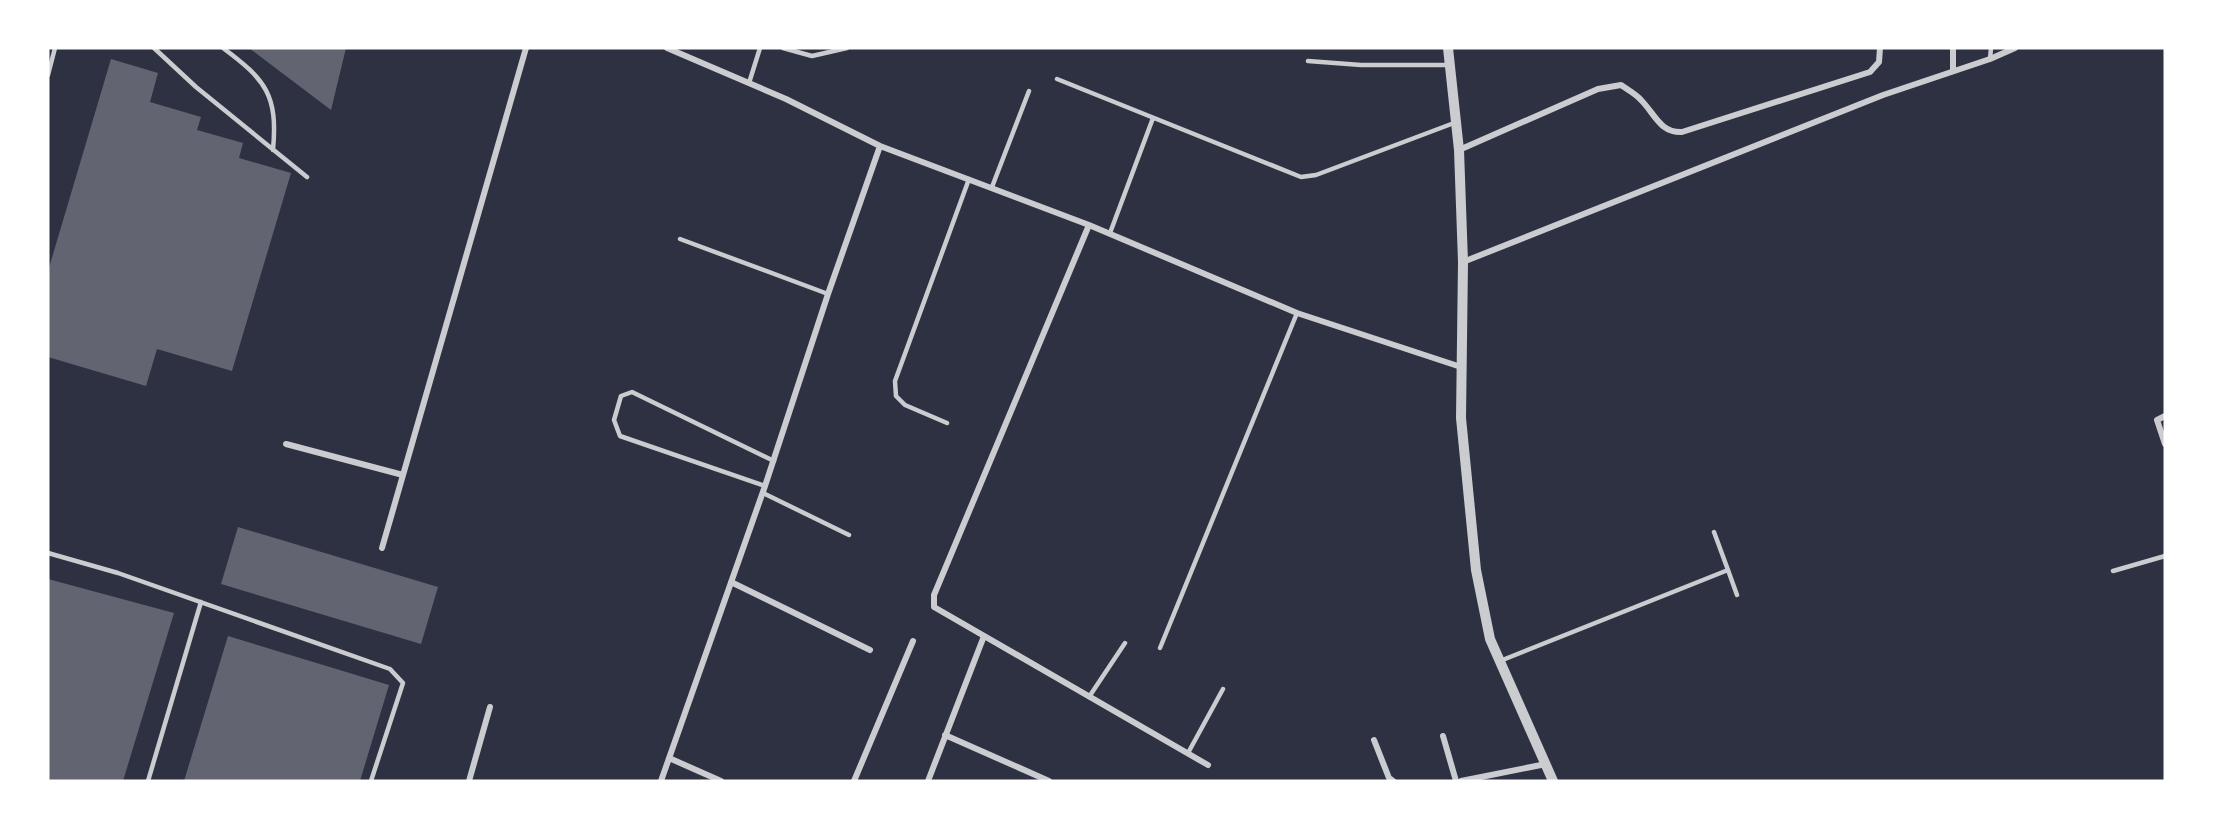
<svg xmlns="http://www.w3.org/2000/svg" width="2213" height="829" font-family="'Alegreya Sans',sans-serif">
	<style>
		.building { fill: #626471 }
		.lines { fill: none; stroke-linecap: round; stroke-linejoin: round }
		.service { stroke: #caccd0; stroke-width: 4.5 }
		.minor { stroke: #caccd0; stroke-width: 6 }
		.tertiary { stroke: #caccd0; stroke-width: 10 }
	</style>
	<rect width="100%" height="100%" fill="#2d3142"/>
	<path class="building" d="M249,48H346L331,110Z
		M111,59L158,73L150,102L201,117L197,130L243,143L239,158L291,173L232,371L157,349L146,386L48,357V271Z
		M238,527L438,587L421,644L221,584Z
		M48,579L174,613L123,781H48Z
		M228,636L389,685L360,781H184Z"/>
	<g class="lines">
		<path class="service" d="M154,48L196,87L307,177
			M223,48C266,80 278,95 273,150
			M783,48L812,56L847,48
			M1990,59L1991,48
			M1308,61L1361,65H1450
			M48,75L55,48
			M1057,79L1301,177L1316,175L1454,123
			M749,83L760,48
			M992,187L1029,91
			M1110,233L1153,118
			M680,239L828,294
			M947,423L905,405L896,396L895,381L969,179
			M765,486L620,436L614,420L621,396L632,392L774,461
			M763,493L849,535
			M1714,532L1728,570
			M48,553L118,573L390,669L403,683L371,781
			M2113,571L2165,556
			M1160,648L1297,313
			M1500,661L1728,570L1737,595
			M1089,697L1125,643
			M1188,753L1223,689
			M148,781L201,602"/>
		<path class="minor" d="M667,48L786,99L880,146L1089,225L1297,313L1461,367
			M1953,70V48
			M1459,150L1598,89L1621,85C1628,90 1636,94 1641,100C1655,114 1660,133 1682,132L1870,72L1879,62L1880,48
			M1089,225L934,595V607L1208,765
			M1463,262L1883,95L1990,59L2015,48
			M2165,416L2157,420L2165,444
			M286,444L403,475
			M382,548L526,48
			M731,582L870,650
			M945,735L1049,781
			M1443,736L1456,781
			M1374,740L1389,778L1393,781
			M669,758L721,781
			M469,781L490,707
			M661,781L765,486L828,294L880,146
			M854,781L913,641
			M928,781L984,636
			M1461,781L1546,764"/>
		<path class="tertiary" d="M1448,48L1459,150L1463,262L1461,418L1476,570L1490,639L1553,781"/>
	</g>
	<rect width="2213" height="829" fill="none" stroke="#ffffff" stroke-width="99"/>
</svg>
